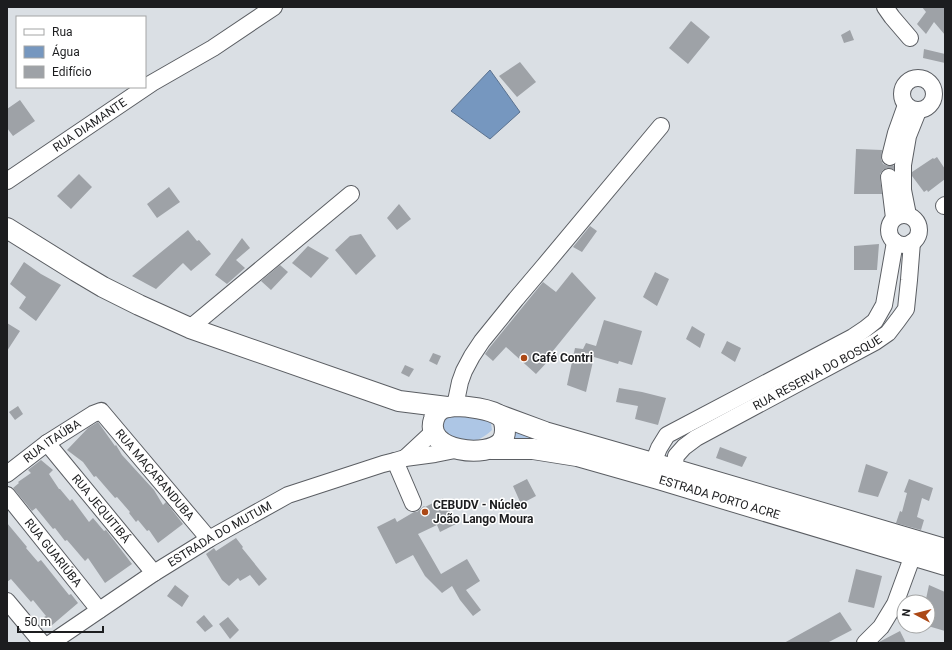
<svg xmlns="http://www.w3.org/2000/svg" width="952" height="650" font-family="Roboto,sans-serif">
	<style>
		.green { fill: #adc6e5 }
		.water { fill: #7697bf; stroke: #5b728f }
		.building { fill: #9ea2a7 }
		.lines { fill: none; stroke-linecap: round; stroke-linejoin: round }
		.minor-casing { stroke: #5b5e63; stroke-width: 18 }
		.major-casing { stroke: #5b5e63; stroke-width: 22 }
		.minor { stroke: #fff; stroke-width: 16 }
		.major { stroke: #fff; stroke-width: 20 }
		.poi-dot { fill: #ac4815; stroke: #fff; stroke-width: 1.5 }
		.labels { text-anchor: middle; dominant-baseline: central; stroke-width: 3; stroke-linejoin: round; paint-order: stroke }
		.street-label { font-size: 12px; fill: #1c1d1f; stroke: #fff }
		.poi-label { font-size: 12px; font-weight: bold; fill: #1c1d1f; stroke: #fff; text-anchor: start }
	</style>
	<rect width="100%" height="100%" fill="#dadfe4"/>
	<path class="green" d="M453,414L486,418L491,423L492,430C485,437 473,444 463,442C456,440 449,435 442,432L444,418Z
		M509,426L545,439L507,440Z"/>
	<path class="water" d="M490,70L520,112L490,139L451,111Z"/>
	<path class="building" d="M922,7H945V35L934,22L926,34L917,24L926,12Z
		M691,21L710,37L688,64L669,48Z
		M850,30L854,40L844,43L841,35Z
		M924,49L945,54V63L923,58Z
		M520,62L536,82L517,97L499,76Z
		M20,100L35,121L13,136L7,128V109Z
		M856,149L882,150L881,159L883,164L888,166H894V169L887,168L883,170L880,174V178L882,194H854Z
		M937,157L945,169V179L928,192L927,190L924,192L912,176V172L933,158L934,159Z
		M79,174L92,187L71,209L57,196Z
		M169,187L180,202L157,218L147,204Z
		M399,204L411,219L397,230L387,218Z
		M590,226L597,231L582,252L573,247Z
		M188,230L197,241L199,240L211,254L191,271L183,263L156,289L132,276Z
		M361,234L376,256L356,275L335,250L350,236Z
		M242,238L250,248L236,260L245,268L227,284L215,275Z
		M879,244L877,270H854V246Z
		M308,246L329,258L311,278L292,263Z
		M24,262L41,274L61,285L36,321L19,308L26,297L10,284Z
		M280,265L288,272L271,290L261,281Z
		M572,272L596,298L548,357L550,359L536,374L506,347L493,361L485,354L490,347L543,282L556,292Z
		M655,272L669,279L657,306L643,297Z
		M604,320L642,331L632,365L619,361L618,364L594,357L586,392L567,385L575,348L583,349L586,343L596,346Z
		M7,323L20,331L7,351Z
		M692,326L705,334L700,348L686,339Z
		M727,341L741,348L735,362L721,353Z
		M433,353L441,356L437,365L429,361Z
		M405,365L414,369L409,377L401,373Z
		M619,388L642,392L666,398L658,425L635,419L638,406L616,402Z
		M18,406L23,414L15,420L9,412Z
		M98,422L115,446L116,445L122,455L154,490L163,505L166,502L183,524L158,543L149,530L147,531L138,520L136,522L129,513L130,512L117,497L115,498L96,476L94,477L83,462L67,450L88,428Z
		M720,447L747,457L742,467L716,458Z
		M41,460L53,470L49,474L59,489H60L70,501L72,499L89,522L93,518L104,531L106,530L132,564L105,583L88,558L85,561L67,540L65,541L55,528L53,529L36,508L32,511L13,488L19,483L18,482L31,473L28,470Z
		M866,464L888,472L878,497L858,492Z
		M527,479L536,496L521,504L513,486Z
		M909,479L933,488L929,501L922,498L917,517L924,520L921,530L896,523L900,511L902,512L907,493L904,492Z
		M443,498L456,524L440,532L437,525L418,534L441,574L467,559L480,581L466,590L481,610L473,616L460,600L452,586L442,593L425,576L413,555L396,564L377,527L395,518L397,522L414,512H417L424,506L425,507Z
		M7,523L27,547L26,548L38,562L41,560L69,595L71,594L78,603L51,626L44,617L46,616L33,600L31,602L11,579L7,582Z
		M236,538L243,547L242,548L267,579L259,586L250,575L240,581L238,578L229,586L222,580L206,554L214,548L216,551Z
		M856,569L882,576L874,608L848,602Z
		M175,585L189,596L182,607L167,596Z
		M929,585L945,592V631L928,626V600L926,599Z
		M840,612L852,630L827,643H784Z
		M204,615L213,626L205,632L196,622Z
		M228,617L239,630L230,639L219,624Z
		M900,631L906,643H878L879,642Z"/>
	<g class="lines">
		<defs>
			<g id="minor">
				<path d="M885,7L892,17L910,38"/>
				<circle cx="918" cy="94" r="16"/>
				<path d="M890,157L896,133L906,105"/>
				<path d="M889,177L894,218"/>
				<path id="s1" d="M7,181L152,83L213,48L274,7"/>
				<path d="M944,206L945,205"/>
				<path d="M908,215L903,190V165L908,136L918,111"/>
				<circle cx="904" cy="230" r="15"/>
				<path d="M190,328L351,194"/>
				<path d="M455,406L460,382L464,371L472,356L482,341L516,299L544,266L661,126"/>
				<path id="s2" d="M47,443L154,573"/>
				<path d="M405,458L433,432"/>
				<path d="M395,461L413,503"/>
				<path d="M653,463L659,448L667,435L853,337L865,329L875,321L884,305L895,242"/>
				<path id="s3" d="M674,469L676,456L684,447L696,438L875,342L888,333L898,320L906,309L909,280L912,242"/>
				<path id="s4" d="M7,474L47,443L93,414L101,411L209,539"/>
				<path id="s5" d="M7,495L99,610"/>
				<path d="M7,601L42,643"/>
				<path id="s6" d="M51,643L154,573L209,539L288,495L383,464L395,461L405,458L435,454L460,449"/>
				<path d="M865,643L881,627L895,604L913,555"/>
			</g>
			<g id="major">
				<path d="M7,228L76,271L103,287L139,305L190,328L399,401L447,407"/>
				<path d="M455,406C466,406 491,409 500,416C504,419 505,425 505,430C505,434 504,438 502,441C489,459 423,452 434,419C437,408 446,407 455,406Z"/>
				<path d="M499,415L545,432L653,463L945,549"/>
				<path id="s7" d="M491,449H533L577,456L658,479L945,565"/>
			</g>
		</defs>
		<use href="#minor" class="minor-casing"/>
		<use href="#major" class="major-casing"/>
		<use href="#minor" class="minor"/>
		<use href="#major" class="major"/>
	</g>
	<g class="poi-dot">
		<circle cx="524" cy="358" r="4"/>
		<circle cx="425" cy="512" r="4"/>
	</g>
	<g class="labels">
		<g class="street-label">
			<text stroke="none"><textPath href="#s1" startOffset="100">RUA DIAMANTE</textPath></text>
			<text stroke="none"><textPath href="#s3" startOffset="178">RUA RESERVA DO BOSQUE</textPath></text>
			<text stroke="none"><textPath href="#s4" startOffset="56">RUA ITAÚBA</textPath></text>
			<text stroke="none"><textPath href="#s4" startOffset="197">RUA MAÇARANDUBA</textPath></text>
			<text stroke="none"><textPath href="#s7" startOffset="235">ESTRADA PORTO ACRE</textPath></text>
			<text stroke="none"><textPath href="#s2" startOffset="85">RUA JEQUITIBÁ</textPath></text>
			<text stroke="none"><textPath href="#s6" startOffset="201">ESTRADA DO MUTUM</textPath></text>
			<text stroke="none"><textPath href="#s5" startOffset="74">RUA GUARIÚBA</textPath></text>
		</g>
		<g class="poi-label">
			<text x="532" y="358">Café Contri</text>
			<text x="433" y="505">CEBUDV - Núcleo<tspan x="433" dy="14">João Lango Moura</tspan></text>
		</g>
	</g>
	<rect width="952" height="650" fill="none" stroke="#1c1d1f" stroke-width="16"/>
	<rect x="16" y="16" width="130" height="72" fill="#ffffff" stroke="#a4a5a5"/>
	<rect x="24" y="29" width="20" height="6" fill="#ffffff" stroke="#a4a5a5"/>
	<text x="52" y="36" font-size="12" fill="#1c1d1f">Rua</text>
	<rect x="24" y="46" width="20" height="12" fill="#7697bf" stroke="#a4a5a5"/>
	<text x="52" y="56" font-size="12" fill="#1c1d1f">Água</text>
	<rect x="24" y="66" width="20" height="12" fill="#9ea2a7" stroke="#a4a5a5"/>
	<text x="52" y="76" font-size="12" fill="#1c1d1f">Edifício</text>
	<g transform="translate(916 614) rotate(277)"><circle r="19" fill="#ffffff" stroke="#a4a5a5"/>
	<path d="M0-3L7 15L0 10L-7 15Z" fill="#ac4815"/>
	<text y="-6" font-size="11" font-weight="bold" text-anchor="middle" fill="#1c1d1f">N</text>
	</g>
	<path d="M18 626v6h85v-6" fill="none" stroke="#1c1d1f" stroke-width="2"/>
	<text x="24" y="626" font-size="12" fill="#1c1d1f" stroke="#ffffff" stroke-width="3" paint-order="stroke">50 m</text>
</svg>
